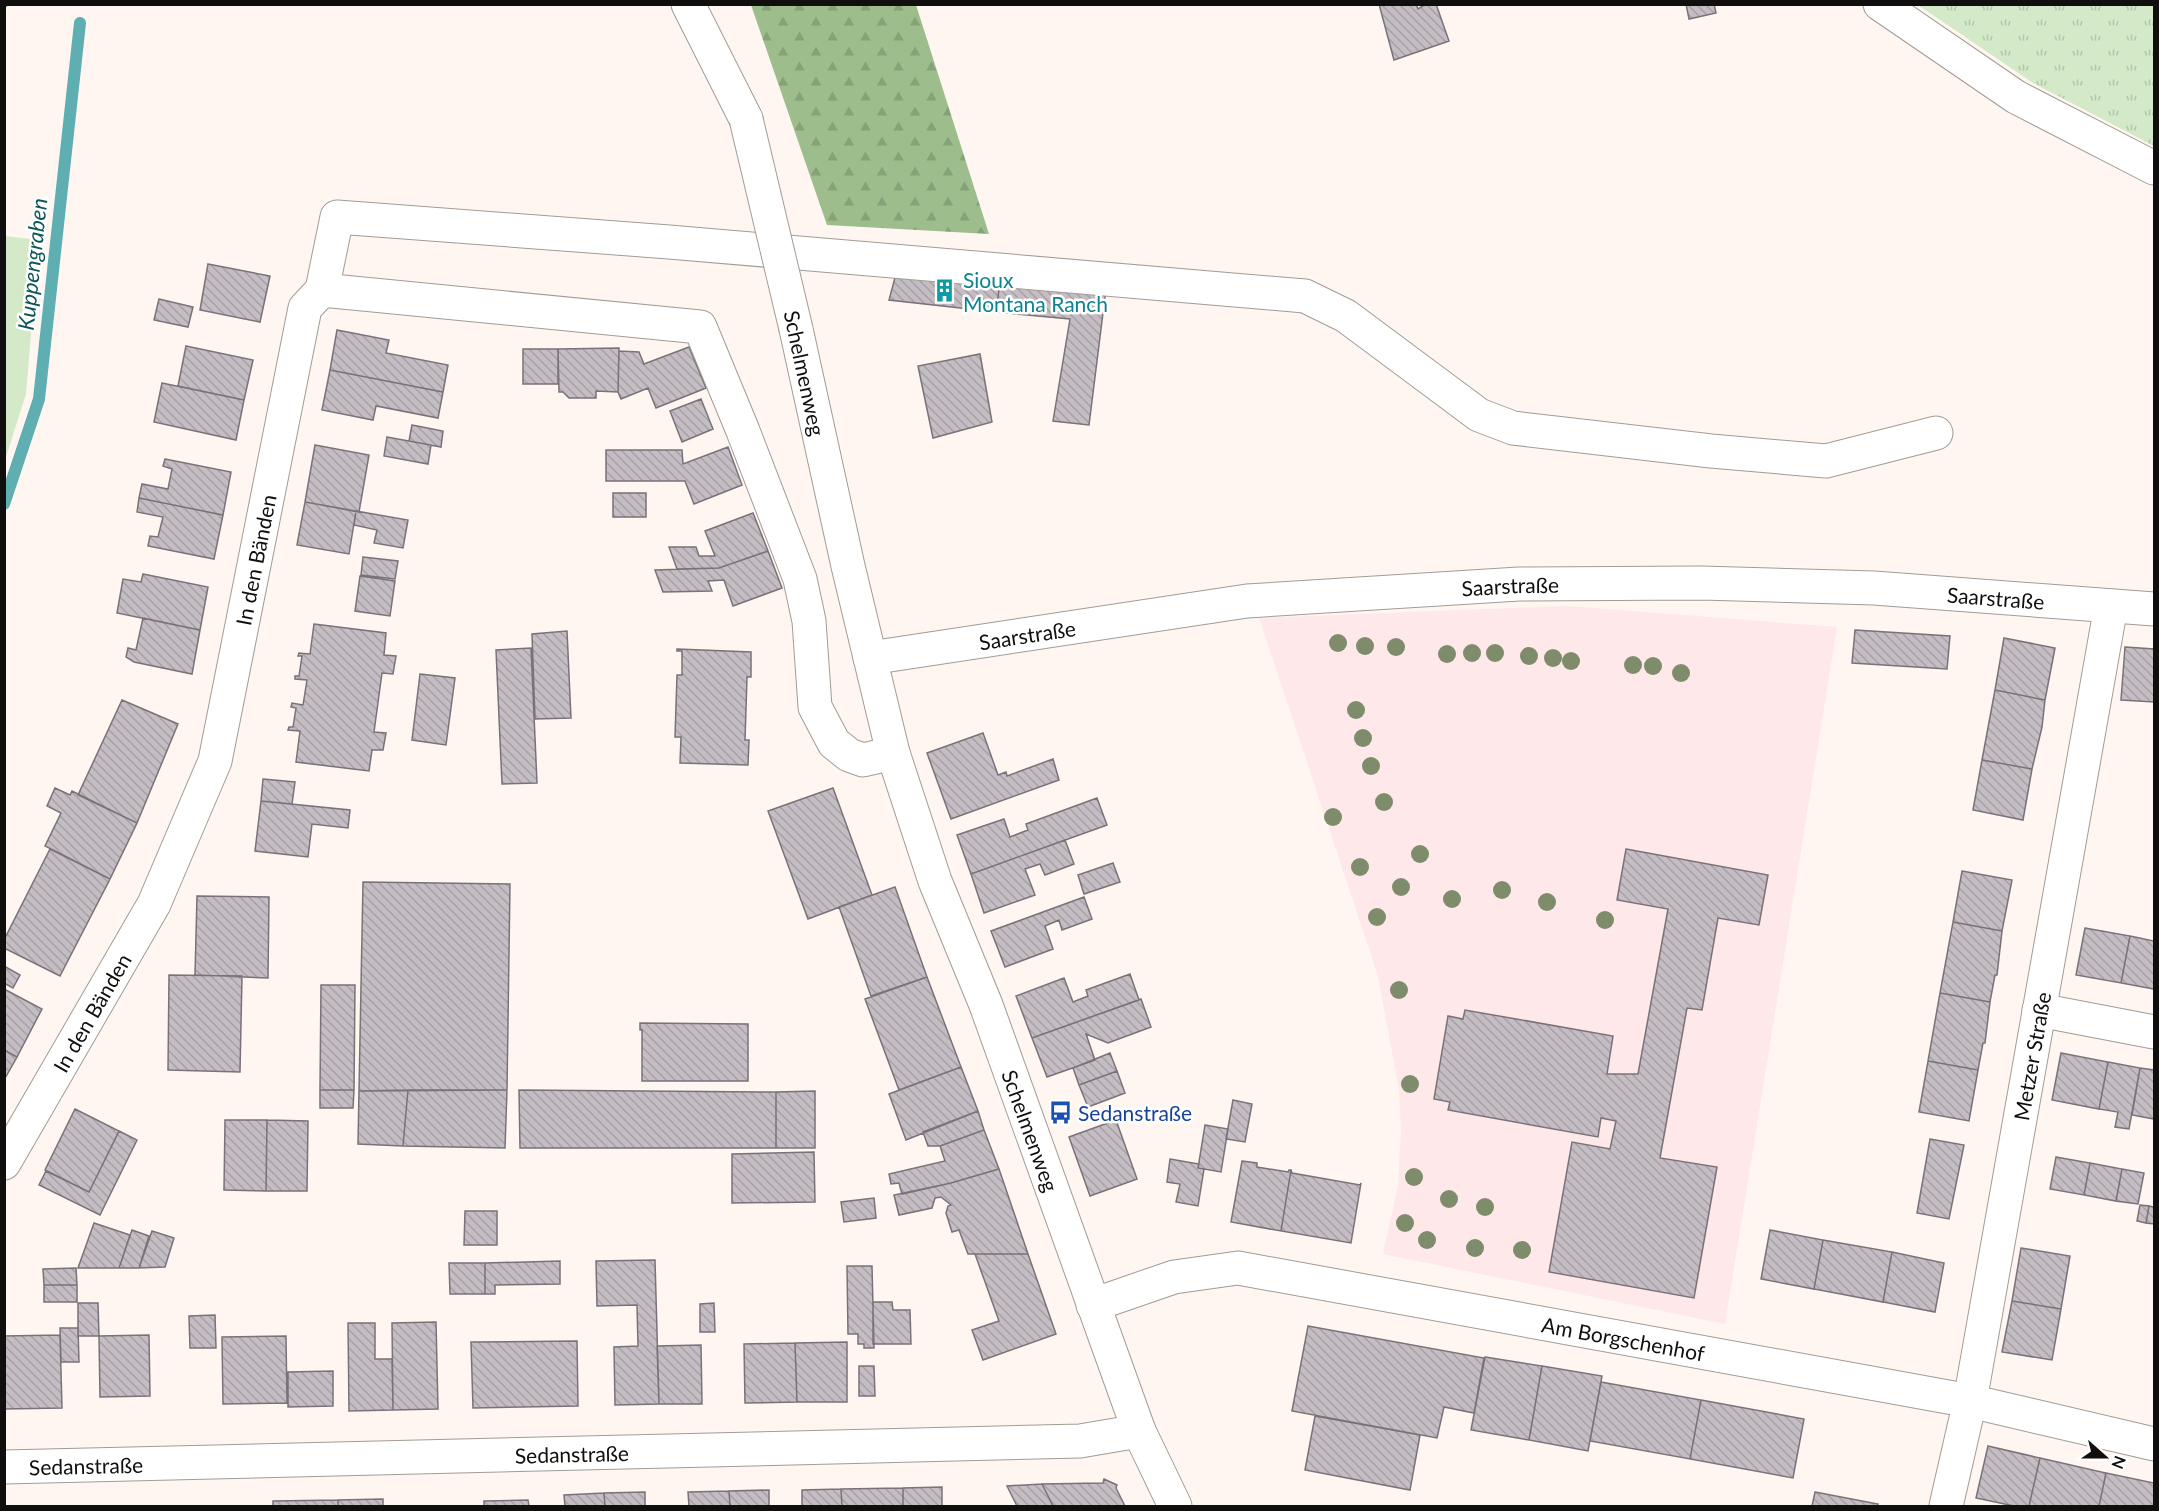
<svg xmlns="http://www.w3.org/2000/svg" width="2159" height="1511" font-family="Lato,sans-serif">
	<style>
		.education { fill: #fee8e9 }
		.grass { fill: url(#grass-tufts) }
		.forest { fill: url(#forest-firs) }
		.garden { fill: #d3e9c8 }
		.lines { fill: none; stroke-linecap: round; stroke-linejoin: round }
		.stream { stroke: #5fafb2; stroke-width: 12 }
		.building { fill: url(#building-back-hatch); stroke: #797278; stroke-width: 1.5 }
		.minor-casing { stroke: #a39b95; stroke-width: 35 }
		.minor { stroke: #fff; stroke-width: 33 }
		.rail { stroke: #65605d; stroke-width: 4.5; stroke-dasharray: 3 6; stroke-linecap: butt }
		.minor-bridge-casing { stroke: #a39b95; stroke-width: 35; stroke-linecap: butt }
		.minor-bridge { stroke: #fff; stroke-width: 33 }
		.tree { fill: #7f8c6c }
		.labels { text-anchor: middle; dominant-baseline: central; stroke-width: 5; stroke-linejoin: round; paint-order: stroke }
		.culture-label { font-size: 21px; fill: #0d838f; stroke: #fff; text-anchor: start }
		.street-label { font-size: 21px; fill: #110f0d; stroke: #fff }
		.transit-label { font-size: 21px; fill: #164399; stroke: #fff; text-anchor: start }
		.water-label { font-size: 22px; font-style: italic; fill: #0d5558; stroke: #fff }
	</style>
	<defs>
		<pattern id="grass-tufts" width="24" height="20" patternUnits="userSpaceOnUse" patternTransform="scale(1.5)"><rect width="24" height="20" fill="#d3e9c8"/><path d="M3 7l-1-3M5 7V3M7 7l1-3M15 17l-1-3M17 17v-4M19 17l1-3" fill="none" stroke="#b4c7ab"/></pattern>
		<pattern id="forest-firs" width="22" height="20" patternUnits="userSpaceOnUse" patternTransform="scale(1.5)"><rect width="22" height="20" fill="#9dbe8c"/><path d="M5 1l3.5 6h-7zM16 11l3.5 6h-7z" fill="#86a278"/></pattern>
		<pattern id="building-back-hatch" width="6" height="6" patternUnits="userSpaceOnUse" patternTransform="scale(1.5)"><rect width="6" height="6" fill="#c4bdc3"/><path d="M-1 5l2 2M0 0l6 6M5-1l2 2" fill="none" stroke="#a7a1a6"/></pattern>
	</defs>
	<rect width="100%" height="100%" fill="#fff6f1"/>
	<path class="education" d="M1567,606L1837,627L1725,1324L1383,1254L1398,1186L1401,1131L1399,1090L1378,976L1259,618Z"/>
	<path class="grass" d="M1918,5H2154V146L2033,83Z"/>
	<path class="forest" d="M751,5H916L989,234L827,225Z"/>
	<path class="garden" d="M5,236L39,240L26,394L5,460Z"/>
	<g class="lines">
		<path class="stream" d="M4,504L39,399L80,23"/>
	</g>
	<path class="building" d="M1379,4H1416L1418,9L1426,4H1436L1449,41L1394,60Z
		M1686,4H1714L1716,13L1689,19Z
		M208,264L270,276L260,322L200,310Z
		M897,270L1000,282L996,312L889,300Z
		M1000,282L1106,289L1089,425L1053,421L1070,319L996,312Z
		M159,299L193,307L188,327L154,320Z
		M337,330L389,340L386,353L448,365L443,392L330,370Z
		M186,346L253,360L244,400L178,386Z
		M689,347L706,388L656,408L648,388L621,399L618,392L619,351L639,352L644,364Z
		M619,348L618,392L596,391V398H569L563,392H559L558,349Z
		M523,349H558V384H523Z
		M980,354L992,422L933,438L918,366Z
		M330,370L443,392L438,418L376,406L373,420L322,410Z
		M162,383L244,400L236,440L154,422Z
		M701,399L713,429L682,442L670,411Z
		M412,425L443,431L441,447L409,441Z
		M387,437L431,445L428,464L384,456Z
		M315,445L369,455L359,512L305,502Z
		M728,447L742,485L694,504L685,481H606V450H682L683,464Z
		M165,459L231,472L223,515L139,498L142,484L168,489L172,469L163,466Z
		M613,493H646V517H613Z
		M139,498L223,515L214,559L148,546L150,536L158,537L163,517L137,512Z
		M305,502L356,511L349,554L297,545Z
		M356,511L408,520L403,548L374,543L377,530L354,525Z
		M753,513L768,551L719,568L677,569L669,547H696L699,556H715L705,531Z
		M768,551L782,588L733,606L724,580L708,581L712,591L663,592L655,570L719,568Z
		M363,557L398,561L395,579L361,575Z
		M143,574L208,587L200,630L117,613L123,579L141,582Z
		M360,576L395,581L390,616L355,611Z
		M143,618L200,630L192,674L134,662L126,657L128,648L136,650Z
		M314,624L386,633L384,655L396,656L393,674L382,673L374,732L386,733L383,750H372L369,771L296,762L300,731L288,730L289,727H293L296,708L291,707L292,703L303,705L307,680L295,679V676H299L302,656H298L299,653L310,654Z
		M1855,630L1950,636L1947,669L1852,663Z
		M567,631L571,718L535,719L532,634Z
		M2004,638L2055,648L2045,700L1995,690Z
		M2125,647L2154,649V702L2121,700Z
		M531,648L537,783L502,784L496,650Z
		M677,649L751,652V677H747L745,740H749L748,765L680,763L681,737H675L677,675H682V651H677Z
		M420,674L455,678L446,745L412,740Z
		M1995,690L2045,700L2042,727L2032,769L1982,760Z
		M122,700L178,724L137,823L78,795Z
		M983,733L998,775L1006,772L1007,776L1053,759L1059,780L951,819L927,753Z
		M1982,760L2032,769L2023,820L1973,810Z
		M263,779L295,782L292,804L261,801Z
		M55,788L70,795L72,791L137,823L110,879L45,846L61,813L47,806Z
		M833,788L872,895L808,919L768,811Z
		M1097,798L1107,825L971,874L957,835L1004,819L1010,837L1028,830L1026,824Z
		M261,801L350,810L348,828L312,824L308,857L255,851Z
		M1065,840L1074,864L1045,875L1040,864L1025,869L1035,895L984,913L971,874Z
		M50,849L110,879L60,976L4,948V940Z
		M1626,849L1768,875L1759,925L1718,918L1702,1010L1687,1008L1660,1158L1717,1167L1694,1298L1549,1272L1572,1142L1610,1149L1616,1121L1601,1118L1598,1137L1448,1110L1450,1102L1434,1099L1448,1016L1463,1019L1465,1010L1613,1036L1607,1074H1638L1668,909L1617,900Z
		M1113,863L1120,882L1084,894L1078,875Z
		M1962,871L2012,880L2002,931L1953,922Z
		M363,882L510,884L507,1090L359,1091Z
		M895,887L927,977L871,996L839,907Z
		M197,896L269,897L268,978L195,975Z
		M1084,897L1092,919L1062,930L1059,920L1045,926L1053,949L1005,967L991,931Z
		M1953,922L2002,931L1997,975H1995L1990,1002L1940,993Z
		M2085,928L2130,936L2121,983L2076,975Z
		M2130,936L2154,941V989L2121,983Z
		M4,966L20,975L13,988L4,983Z
		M1130,974L1139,1000L1032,1038L1016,996L1064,978L1073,1002L1088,996L1086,990Z
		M169,975L242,976L240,1072L168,1070Z
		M927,977L961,1067L899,1090L865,999Z
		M321,985H355L354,1090H320Z
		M4,989L42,1009L17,1057L4,1050Z
		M1940,993L1990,1002L1985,1043H1983L1978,1070L1928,1061Z
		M1141,999L1151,1027L1108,1043L1086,1034L1095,1060L1047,1077L1032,1038Z
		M640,1023L748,1024V1081H642V1030H640Z
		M4,1050L17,1057L4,1080Z
		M1110,1053L1117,1071L1079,1085L1073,1068Z
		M2061,1053L2108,1062L2099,1109L2052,1100Z
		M1928,1061L1978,1070L1969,1121L1919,1112Z
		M2108,1062L2140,1068L2129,1129L2115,1127L2118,1112L2099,1109Z
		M961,1067L978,1111L906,1140L889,1094Z
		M2140,1068L2154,1070V1119L2132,1115Z
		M1117,1071L1125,1093L1088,1107L1079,1085Z
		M320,1090H354L353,1108H320Z
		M408,1090L403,1146L358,1144L359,1091Z
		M408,1090H507L505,1148L403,1146Z
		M519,1090L776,1092V1148H520Z
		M815,1091V1148H776V1092Z
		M1233,1100L1252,1104L1245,1142L1226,1139Z
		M75,1109L119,1131L89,1192L45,1170Z
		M978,1111L984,1130L940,1146H928L923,1132Z
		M225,1120H267L266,1191L224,1190Z
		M267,1120L308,1121L307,1191H266Z
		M1116,1120L1137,1179L1090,1196L1069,1137Z
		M1205,1125L1228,1129L1221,1172L1198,1168Z
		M984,1130L999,1169L951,1183L902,1194L899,1183L891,1184L889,1174L945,1161L940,1146Z
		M119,1131L137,1140L100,1215L39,1185L46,1171L89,1192Z
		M1930,1139L1964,1145L1949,1219L1917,1213Z
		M814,1152L815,1202L732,1203V1154Z
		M2056,1157L2090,1163L2084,1195L2050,1189Z
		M1170,1159L1199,1164L1198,1168L1204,1169L1198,1206L1176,1202L1180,1184L1167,1182Z
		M1242,1161L1257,1163V1167L1288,1172L1289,1170H1291L1281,1231L1231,1222Z
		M2090,1163L2122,1169L2116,1201L2084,1195Z
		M999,1169L1028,1254H968L959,1230L952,1232L946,1213L948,1206L951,1205L941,1197L935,1198L932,1208L899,1215L894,1195L951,1183Z
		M2122,1169L2144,1173L2138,1204L2116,1201Z
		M1291,1170L1292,1173L1360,1185L1361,1183L1351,1243L1281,1231Z
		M874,1198L876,1218L844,1222L841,1202Z
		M2140,1205L2149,1206L2146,1223L2137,1221Z
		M2149,1206L2154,1207V1224L2146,1223Z
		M465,1211H497V1245H464Z
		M94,1223L130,1235L119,1268H78Z
		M132,1230L149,1236L139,1268H119Z
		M1770,1230L1823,1240L1814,1289L1761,1279Z
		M152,1231L174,1238L165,1267L139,1268Z
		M1823,1240L1892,1252L1883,1302L1814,1289Z
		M2021,1248L2070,1256L2061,1309L2012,1301Z
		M1892,1252L1944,1263L1935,1312L1883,1302Z
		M975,1254H1028L1056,1334L983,1360L972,1330L999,1321Z
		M655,1260L659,1404L615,1405L614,1347L638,1346L637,1305L597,1306L596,1261Z
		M560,1261V1284L495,1285V1294H485V1263Z
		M449,1263H485V1294H450Z
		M847,1266H872L874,1348H864V1344H858V1334H848Z
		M76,1268L77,1285H44L43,1269Z
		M44,1285H77V1302H44Z
		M2012,1301L2061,1309L2052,1360L2002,1352Z
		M873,1302H892L893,1310H910L911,1344H873Z
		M78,1303H98L99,1336H78Z
		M714,1303L715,1332H700V1304Z
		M215,1315L216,1348H190L189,1316Z
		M436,1322L438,1409L393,1410L392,1323Z
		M348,1323H375V1359H392L393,1410L349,1411Z
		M1308,1326L1484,1358L1474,1413L1444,1407L1437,1438L1292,1411Z
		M60,1328H78L79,1362H61Z
		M60,1335L62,1408L4,1409V1336Z
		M149,1335L150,1396L100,1397L99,1336Z
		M286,1336L287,1403L223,1404L222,1337Z
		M577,1341L578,1406L473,1408L471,1342Z
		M847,1342V1402H797L795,1343Z
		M795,1343L797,1402L745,1403L744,1344Z
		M701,1345L702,1404H659L657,1346Z
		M1485,1357L1542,1366L1529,1440L1471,1430Z
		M859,1366H874L875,1396H859Z
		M1542,1366L1602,1376L1588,1451L1529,1440Z
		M333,1371V1406L288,1407V1372Z
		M1601,1382L1701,1400L1690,1459L1590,1441Z
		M1701,1400L1804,1419L1793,1478L1690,1459Z
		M1315,1416L1420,1435L1410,1490L1305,1470Z
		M1988,1446L2040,1458L2029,1506H2014L1976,1498Z
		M2040,1458L2106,1473L2099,1506H2029Z
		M2106,1473L2154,1483V1506H2099Z
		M1104,1479L1117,1485L1116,1488L1125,1506H1053L1042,1484L1103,1483Z
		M1042,1484L1053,1506H1017L1007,1486Z
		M942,1487V1506H903V1488Z
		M903,1488V1506H842L841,1489Z
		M841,1489L842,1506H802V1490Z
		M769,1490V1506H730L729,1491Z
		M729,1491L730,1506H689L688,1492Z
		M645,1492V1506H605L604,1493Z
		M1815,1492L1878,1504L1877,1506H1812Z
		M604,1493L605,1506H565L564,1495Z
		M383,1499V1506H338V1500Z
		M338,1500V1506H273V1501Z
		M528,1500L529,1506H484V1501Z"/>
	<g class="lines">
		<defs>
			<g id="minor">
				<path d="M688,4L746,119"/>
				<path d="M1880,4L2016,97L2154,168"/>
				<path d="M322,290L337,217L669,242L1305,296L1346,316L1479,415L1513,428L1711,451L1826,461L1936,433"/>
				<path id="s1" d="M796,329L848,566L893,753L935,881L986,1005L1139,1431L1175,1506"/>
				<path id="s2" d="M870,658L1247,601L1519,584L1701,583L1874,588L2154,609"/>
				<path d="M2039,1010L2154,1032"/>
				<path id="s3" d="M4,1163L154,904L215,761L305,308L322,290L700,327L743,431L800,579L809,621L815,707L834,743L849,755L863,760L893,753"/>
				<path id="s4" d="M1093,1305L1174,1277L1238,1268L1970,1401L2154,1444"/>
				<path id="s5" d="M4,1467L1080,1441L1139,1431"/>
				<path id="s6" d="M1946,1506L1970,1401L2111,606"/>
			</g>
		</defs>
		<use href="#minor" class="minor-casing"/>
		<use href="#minor" class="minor"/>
		<path class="rail" d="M4,5L7,4"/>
		<defs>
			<path id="minor-bridge" d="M746,119L796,329"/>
		</defs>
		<use href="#minor-bridge" class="minor-bridge-casing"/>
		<use href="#minor-bridge" class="minor-bridge"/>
	</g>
	<g class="tree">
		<circle cx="1338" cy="643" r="9"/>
		<circle cx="1365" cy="646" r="9"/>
		<circle cx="1396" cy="647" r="9"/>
		<circle cx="1472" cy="653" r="9"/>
		<circle cx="1495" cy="653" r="9"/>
		<circle cx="1447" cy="654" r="9"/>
		<circle cx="1529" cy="656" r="9"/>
		<circle cx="1553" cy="658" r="9"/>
		<circle cx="1571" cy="661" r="9"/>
		<circle cx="1633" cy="665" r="9"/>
		<circle cx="1653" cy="666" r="9"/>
		<circle cx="1681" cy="673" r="9"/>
		<circle cx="1356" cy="710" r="9"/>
		<circle cx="1363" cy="738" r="9"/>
		<circle cx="1371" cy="766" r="9"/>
		<circle cx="1384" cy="802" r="9"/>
		<circle cx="1333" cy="817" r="9"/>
		<circle cx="1420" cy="854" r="9"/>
		<circle cx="1360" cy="867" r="9"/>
		<circle cx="1401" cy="887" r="9"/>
		<circle cx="1502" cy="890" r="9"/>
		<circle cx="1452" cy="899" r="9"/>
		<circle cx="1547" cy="902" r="9"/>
		<circle cx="1377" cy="917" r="9"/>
		<circle cx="1605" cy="920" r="9"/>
		<circle cx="1399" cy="990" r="9"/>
		<circle cx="1410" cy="1084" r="9"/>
		<circle cx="1414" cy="1177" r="9"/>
		<circle cx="1449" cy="1199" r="9"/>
		<circle cx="1485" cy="1207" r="9"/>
		<circle cx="1405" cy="1223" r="9"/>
		<circle cx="1427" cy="1240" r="9"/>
		<circle cx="1475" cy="1248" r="9"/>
		<circle cx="1522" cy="1250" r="9"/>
	</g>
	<defs>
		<symbol id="building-bare" viewBox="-9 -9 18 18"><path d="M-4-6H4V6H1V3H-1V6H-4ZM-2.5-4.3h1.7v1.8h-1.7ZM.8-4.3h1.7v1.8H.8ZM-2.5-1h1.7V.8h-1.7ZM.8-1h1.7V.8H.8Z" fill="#0f9aa8" stroke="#fff" stroke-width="2.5" paint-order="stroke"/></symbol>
		<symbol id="bus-bare" viewBox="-9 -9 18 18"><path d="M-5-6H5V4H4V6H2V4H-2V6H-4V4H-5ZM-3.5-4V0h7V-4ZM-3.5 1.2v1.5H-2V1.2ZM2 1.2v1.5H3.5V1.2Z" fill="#1a4fb4" stroke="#fff" stroke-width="2.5" paint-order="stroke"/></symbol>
	</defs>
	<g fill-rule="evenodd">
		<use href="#building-bare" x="928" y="274" width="33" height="33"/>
		<use href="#bus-bare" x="1044" y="1096" width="33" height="33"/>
	</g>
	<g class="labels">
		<g class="culture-label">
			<text x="963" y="279">Sioux<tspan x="963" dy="24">Montana Ranch</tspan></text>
		</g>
		<g class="street-label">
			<text transform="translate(805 373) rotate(78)">Schelmenweg</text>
			<text stroke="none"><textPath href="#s3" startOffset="660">In den Bänden</textPath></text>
			<text stroke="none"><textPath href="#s2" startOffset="645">Saarstraße</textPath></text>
			<text stroke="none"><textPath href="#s2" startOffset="1131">Saarstraße</textPath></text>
			<text stroke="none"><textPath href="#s2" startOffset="159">Saarstraße</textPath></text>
			<text stroke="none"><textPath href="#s3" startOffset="174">In den Bänden</textPath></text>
			<text stroke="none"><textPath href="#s6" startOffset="458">Metzer Straße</textPath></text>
			<text stroke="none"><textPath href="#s1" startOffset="837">Schelmenweg</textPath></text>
			<text stroke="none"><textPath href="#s4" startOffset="542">Am Borgschenhof</textPath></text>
			<text stroke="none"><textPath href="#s5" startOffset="568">Sedanstraße</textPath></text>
			<text stroke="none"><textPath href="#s5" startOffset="82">Sedanstraße</textPath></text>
		</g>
		<g class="transit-label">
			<text x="1078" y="1112">Sedanstraße</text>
		</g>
		<g class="water-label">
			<text transform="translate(32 264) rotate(-84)">Kuppengraben</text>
		</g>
	</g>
	<rect width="2159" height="1511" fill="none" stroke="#110f0d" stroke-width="12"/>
	<g transform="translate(2105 1457) rotate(111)" stroke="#ffffff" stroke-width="4.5" paint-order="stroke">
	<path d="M0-4.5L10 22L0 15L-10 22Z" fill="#110f0d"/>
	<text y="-9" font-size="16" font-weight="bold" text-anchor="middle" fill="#110f0d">N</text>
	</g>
</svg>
